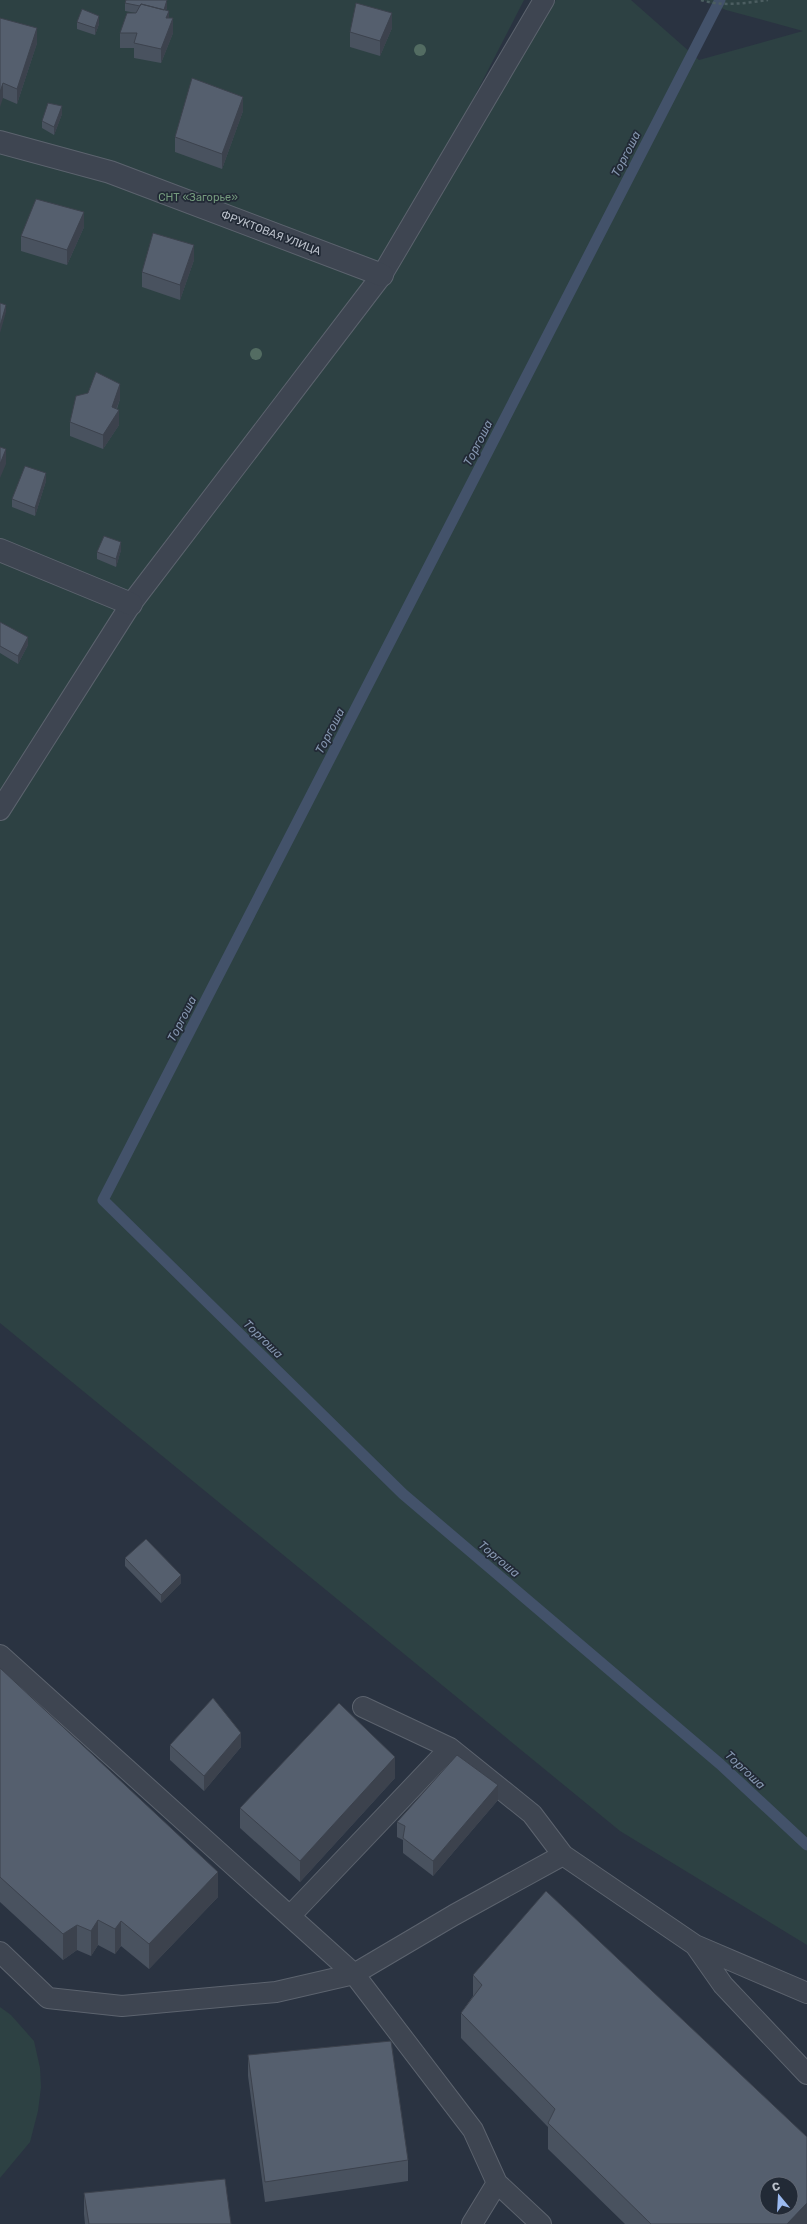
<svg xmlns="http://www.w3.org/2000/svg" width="807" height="2224" font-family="Rubik,sans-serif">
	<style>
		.green { fill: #2d4143 }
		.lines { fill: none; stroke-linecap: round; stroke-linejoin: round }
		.stream { stroke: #43526a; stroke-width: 11 }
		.service-casing { stroke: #5c636e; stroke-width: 22 }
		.minor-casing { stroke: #5c636e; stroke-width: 24 }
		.path { stroke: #4c5e61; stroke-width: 2.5; stroke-dasharray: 3 3; stroke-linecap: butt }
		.service { stroke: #3e4551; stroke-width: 20 }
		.minor { stroke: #3e4551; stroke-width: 22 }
		.tree { fill: #536c62 }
		.wall { fill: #49525f }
		.shaded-wall { fill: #3c424d }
		.building { fill: #555f6e; stroke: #3c424d; fill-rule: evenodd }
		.labels { text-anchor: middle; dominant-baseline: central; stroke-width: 3.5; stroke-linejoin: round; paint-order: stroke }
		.park-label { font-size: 11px; fill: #749a7d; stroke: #222a36 }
		.street-label { font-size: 11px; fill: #bbc1cb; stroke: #222a36 }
		.water-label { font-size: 12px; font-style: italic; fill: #8596af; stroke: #222a36 }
	</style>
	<rect width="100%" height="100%" fill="#2a3341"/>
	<path class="green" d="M0,0H524L386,269L556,0H631L699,60L803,31L726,10L703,0H807V1945L620,1831L0,1323Z
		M0,2007L11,2015L34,2041L40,2068L41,2087L38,2111L30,2142L0,2178Z"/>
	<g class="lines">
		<path class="stream" d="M720,0L103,1200L403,1494L720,1764L807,1845"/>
		<defs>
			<path id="service" d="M0,810L131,604L382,275L544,0
				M0,1655L354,1974L473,2130L497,2183L472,2224
				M363,1707L450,1748L532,1814L563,1855
				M290,1916L450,1748
				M695,1945L723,1985L807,2074
				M0,1952L48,1998L122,2006L276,1992L354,1974L454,1915L563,1855L695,1945L807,1993
				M497,2183L541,2224"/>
			<path id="minor" d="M0,142L110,172L382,275
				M0,550L131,604"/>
		</defs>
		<use href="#service" class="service-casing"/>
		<use href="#minor" class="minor-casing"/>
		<path class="path" d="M701,0C722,7 746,3 768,0"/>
		<use href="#service" class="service"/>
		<use href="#minor" class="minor"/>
	</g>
	<g class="tree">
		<circle cx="420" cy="50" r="6"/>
		<circle cx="256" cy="354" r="6"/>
	</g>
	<path class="wall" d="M125,3L167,8L166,10L173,33L161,63L134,58V48H120V33L136,13L125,11Z
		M0,18L37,43L17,104L3,98Z
		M77,22L99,24L95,35L77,29Z
		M392,28L380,56L350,47V32Z
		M243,111L222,169L175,152V137Z
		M62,114L54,135L42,128V121Z
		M84,227L67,265L21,251V236Z
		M194,260L180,300L142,287V272Z
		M120,399L117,409L119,425L103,449L70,436V422Z
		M46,481L35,516L12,507V499Z
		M121,550L116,567L97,559V552Z
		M0,622L28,645L18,664L0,653Z
		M125,1558L181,1583L161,1603L125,1566Z
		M0,1668L218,1897L149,1969L121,1946L115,1954L98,1945L91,1956L77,1950L63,1960L0,1902Z
		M170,1745L241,1747L204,1791L170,1760Z
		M395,1778L300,1882L240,1828V1808Z
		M498,1800L433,1876L403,1853V1840L397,1837V1822Z
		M473,1975L807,2224H625L548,2149V2127L461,2038V2013L473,1996Z
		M248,2055L408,2160V2181L265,2202L248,2076Z
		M84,2193L231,2224H85L84,2214Z"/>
	<path class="shaded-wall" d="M167,0V8L163,19V12Z
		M169,11V26L166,18Z
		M392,13V28L380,56V41Z
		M99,16V24L95,35V28Z
		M173,18V33L161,63V49Z
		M37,28V43L17,104V89Z
		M3,83V98L0,107V92Z
		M243,97V111L222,169V154Z
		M62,106V114L54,135V127Z
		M84,212V227L67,265V250Z
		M194,245V260L180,300V285Z
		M6,305V312L0,333V326Z
		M120,384V399L112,420L119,410V425L103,449V435L112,407Z
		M6,449V464L0,478V464Z
		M46,473V481L35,516V508Z
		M121,542V550L116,567V559Z
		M28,637V645L18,664V656Z
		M181,1575V1583L161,1603V1595Z
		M241,1733V1747L204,1791V1776Z
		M395,1757V1778L300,1882V1861Z
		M498,1785V1800L433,1876V1861Z
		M218,1872V1897L149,1969V1944Z
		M98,1920V1945L91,1956V1931Z
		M121,1921V1946L115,1954V1929Z
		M77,1925V1950L63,1960V1934Z
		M807,2203V2224H787Z"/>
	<path class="building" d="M126,0H167L164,10L141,4L140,6L125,3Z
		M356,3L392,13L380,41L350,32Z
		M141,4L169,11L166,18H173L161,49L134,43L137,33H120L127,13H136Z
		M82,9L99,16L95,28L77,22Z
		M0,18L37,28L17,89L3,83L0,92Z
		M192,78L243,97L222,154L175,137Z
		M48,103L62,106L54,127L42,121Z
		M36,199L84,212L67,250L21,236Z
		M153,233L194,245L180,285L142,272Z
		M0,303L6,305L0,326Z
		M96,372L120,384L112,407L119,410L103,435L70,422L76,396L88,393Z
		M0,447L6,449L0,464Z
		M25,466L46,473L35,508L12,499Z
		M104,536L121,542L116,559L97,552Z
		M0,622L28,637L18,656L0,646Z
		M146,1539L181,1575L161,1595L125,1558Z
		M0,1668L218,1872L149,1944L121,1921L115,1929L98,1920L91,1931L77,1925L63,1934L0,1877Z
		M213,1698L241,1733L204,1776L170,1745Z
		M339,1703L395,1757L300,1861L240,1808Z
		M457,1755L498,1785L433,1861L403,1838L405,1826L397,1822Z
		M546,1891L807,2137V2203L787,2224H651L548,2123L555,2109L461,2013L482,1985L473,1975ZM767,2184H791V2208H767Z
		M391,2041L408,2160L265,2182L248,2055Z
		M225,2179L231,2224H89L84,2193Z"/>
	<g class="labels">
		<g class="park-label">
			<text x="198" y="197">СНТ «Загорье»</text>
		</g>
		<g class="street-label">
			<text transform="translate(271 233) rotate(21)">ФРУКТОВАЯ УЛИЦА</text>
		</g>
		<g class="water-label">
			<text transform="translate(626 154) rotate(-63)">Торгоша</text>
			<text transform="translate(478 443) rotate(-63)">Торгоша</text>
			<text transform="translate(330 731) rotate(-63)">Торгоша</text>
			<text transform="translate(182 1019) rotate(-63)">Торгоша</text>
			<text transform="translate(263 1339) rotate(44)">Торгоша</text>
			<text transform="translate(499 1559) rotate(40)">Торгоша</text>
			<text transform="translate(745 1770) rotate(43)">Торгоша</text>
		</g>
	</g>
	<g transform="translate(779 2196) rotate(342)"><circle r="19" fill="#222a36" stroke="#5f6672"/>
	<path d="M0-3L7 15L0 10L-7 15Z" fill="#9bbaf0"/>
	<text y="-6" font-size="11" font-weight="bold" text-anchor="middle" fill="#bbc1cb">С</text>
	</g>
</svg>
